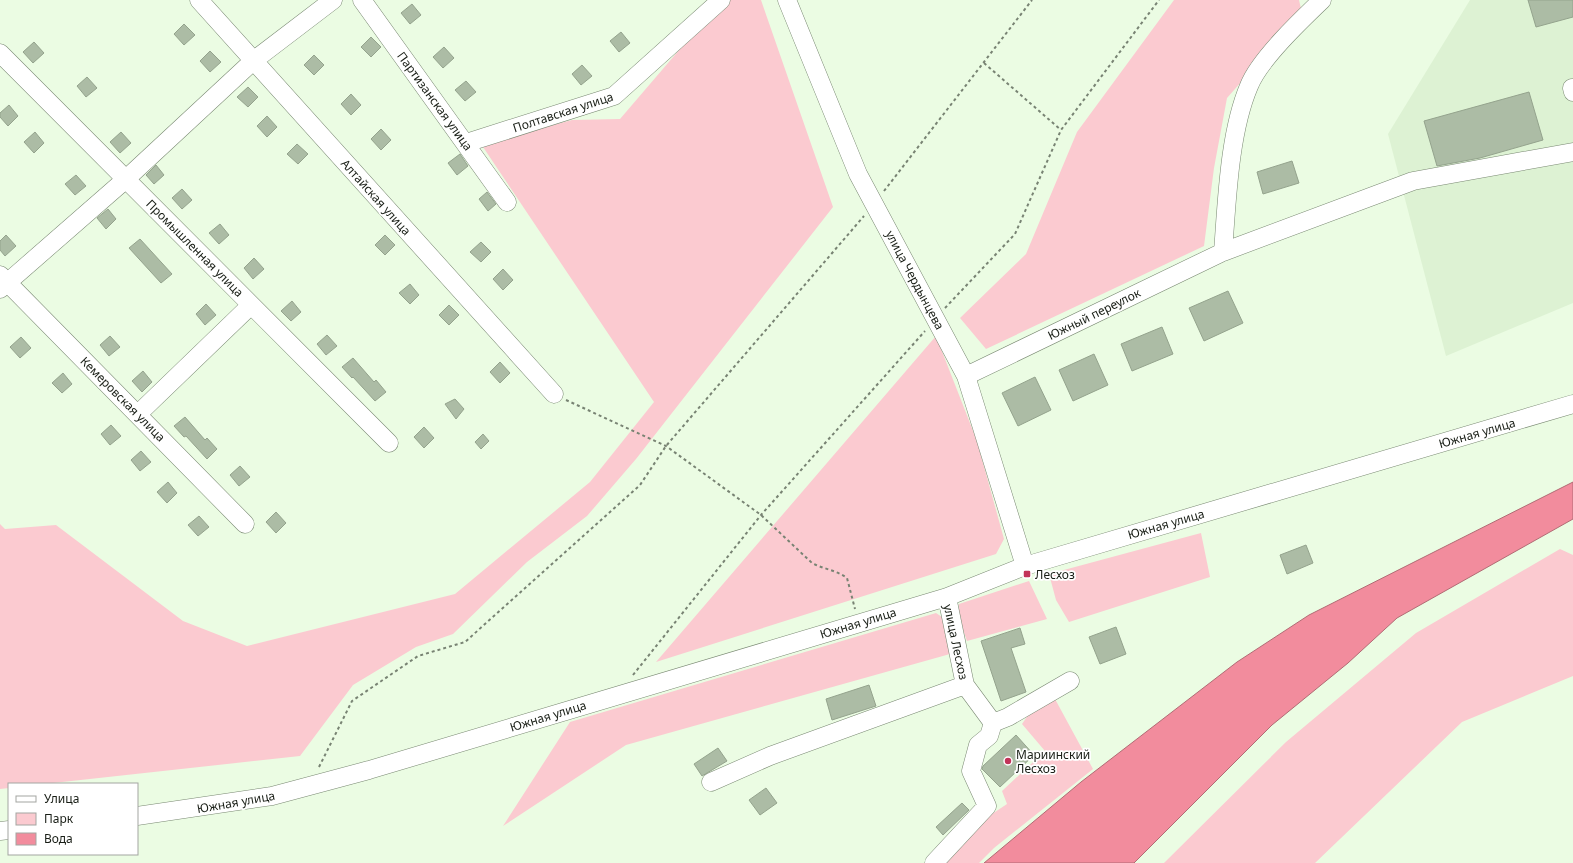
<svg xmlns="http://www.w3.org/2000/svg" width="1573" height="863" font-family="'Noto Sans',sans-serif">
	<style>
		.built { fill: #ddf2d3 }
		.green { fill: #fbcad0 }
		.water { fill: #f28c9d; stroke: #b16b74 }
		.building { fill: #acbca5; stroke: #94a38d }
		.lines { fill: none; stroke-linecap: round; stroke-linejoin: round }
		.minor-casing { stroke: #798872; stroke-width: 19 }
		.path { stroke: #788373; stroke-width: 2; stroke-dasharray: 3 3; stroke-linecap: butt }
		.minor { stroke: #fff; stroke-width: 18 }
		.poi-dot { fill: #c23359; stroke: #fff; stroke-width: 1.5 }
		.labels { text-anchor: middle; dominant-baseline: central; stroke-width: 3.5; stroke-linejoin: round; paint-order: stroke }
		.street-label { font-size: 12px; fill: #181d15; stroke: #fff }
		.poi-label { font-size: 12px; fill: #181d15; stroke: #fff; text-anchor: start }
	</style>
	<rect width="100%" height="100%" fill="#ebfce3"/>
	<path class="built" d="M1470,0H1573V303L1446,356L1388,134Z"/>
	<path class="green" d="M722,0H761L833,207L636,459L587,516L527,562L453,634L416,647L353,685L300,756L44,784H9V788L0,789V524L5,529L56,525L183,621L247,646L455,594L590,482L654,402L481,144L572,120L620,119Z
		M1174,0H1299L1302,13L1227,98L1214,168L1204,246L986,349L960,318L1026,254L1077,132Z
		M936,336L977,441L1004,539L996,554L656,662Z
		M1201,533L1210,577L1069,622L1056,600L1049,574Z
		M1560,549L1573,555V676L1462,722L1315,863H1164L1286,742L1416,633Z
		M1029,581L1047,619L967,641L957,613L959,604Z
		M936,613L942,617L950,654L626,745L503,826L570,722Z
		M1055,699L1093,769L994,848L979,863H944L989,816L1007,804L1002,791L1045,751L1022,724L1033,708Z"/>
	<path class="water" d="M1573,482V519L1397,618L1348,663L1272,725L1134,863H984L1081,782L1237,662L1309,615Z"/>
	<path class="building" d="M1528,0H1573V17L1536,27Z
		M412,4L421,15L410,24L401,13Z
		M184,24L195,35L184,45L174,34Z
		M621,32L630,43L619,52L610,41Z
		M371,37L381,47L371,57L361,47Z
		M34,42L44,53L33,63L23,52Z
		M444,47L454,58L443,68L433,57Z
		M210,51L221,62L210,72L200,61Z
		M314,55L324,65L314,75L304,65Z
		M582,65L592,76L581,85L572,74Z
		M87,77L97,88L86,97L77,86Z
		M466,81L476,92L465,101L455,90Z
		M248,87L258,97L248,107L237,97Z
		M1529,92L1543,140L1480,158L1437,166L1424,121Z
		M351,94L361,105L351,115L341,104Z
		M9,105L18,116L8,126L0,117V113Z
		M267,116L277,127L267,137L257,126Z
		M381,129L391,140L381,150L371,139Z
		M35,132L44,143L34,153L24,142Z
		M121,132L131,143L120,153L110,142Z
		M297,144L308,154L298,164L287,154Z
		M460,154L468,166L457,175L448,163Z
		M1292,161L1299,183L1263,194L1257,172Z
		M156,165L164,175L154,184L146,175Z
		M76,175L86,186L75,195L65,184Z
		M182,189L192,200L182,209L172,198Z
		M487,192L496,204L488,211L479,199Z
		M108,209L116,219L106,229L97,218Z
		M220,224L229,235L219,244L209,233Z
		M6,235L16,246L5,256L0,250V241Z
		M385,235L395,245L385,255L375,245Z
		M140,239L172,274L161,283L129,248Z
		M481,242L491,252L481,262L470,252Z
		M254,258L264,269L253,279L244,268Z
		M503,269L513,280L503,290L493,279Z
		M410,284L419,295L410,304L399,293Z
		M1228,291L1243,323L1204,341L1189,308Z
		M292,301L301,312L291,321L281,311Z
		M206,304L216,315L205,325L196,314Z
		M449,305L459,315L449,325L439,315Z
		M1162,327L1173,354L1132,371L1121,344Z
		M327,335L337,346L326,355L317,344Z
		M110,336L120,347L109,356L100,345Z
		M21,337L31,348L20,358L10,347Z
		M1094,354L1108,385L1073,401L1059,370Z
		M353,358L374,382L376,380L386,392L375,401L353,377L352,378L342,367Z
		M500,362L510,373L500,383L490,372Z
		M143,371L152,382L142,392L132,381Z
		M63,373L72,384L62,393L52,383Z
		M1035,377L1051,410L1018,426L1002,393Z
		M455,399L464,409L456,419L445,404Z
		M185,417L205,440L207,438L217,449L207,459L186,436L184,437L174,426Z
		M111,425L121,436L110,445L101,434Z
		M424,427L434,438L424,448L414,437Z
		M483,434L489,441L481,449L475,442Z
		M141,451L151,462L140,471L131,460Z
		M240,466L250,477L239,486L230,475Z
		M168,482L177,493L167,503L157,492Z
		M276,512L286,523L276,533L266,522Z
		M199,516L209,527L198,536L188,525Z
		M1306,545L1313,563L1287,574L1280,555Z
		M1116,627L1126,654L1100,664L1089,637Z
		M1020,628L1025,644L1011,648L1026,692L1001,701L981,641Z
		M869,685L876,706L832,720L826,699Z
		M1016,735L1034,755L1000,787L982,769L983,766Z
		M718,748L727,761L702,776L694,764Z
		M766,788L777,803L760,815L749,800Z
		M962,803L969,810L943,835L936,827Z"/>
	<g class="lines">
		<defs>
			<path id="minor" d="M199,0L554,394
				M362,0L507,202
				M787,0L858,174L966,376L1025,566
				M0,53L389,443
				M1572,88L1573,92
				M466,143L614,96L721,0
				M1223,252C1227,201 1229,133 1249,86C1259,60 1301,20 1322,0
				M0,275L245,524
				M0,289L126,179L253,61L333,0
				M966,376L1223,252L1413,181L1573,152
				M138,414L251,305
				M993,723L1008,717L1070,681
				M711,782L770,756L965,685
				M137,816L272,796L369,770L947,597L1025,566L1573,404
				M0,831L9,830
				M934,863L987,806L971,771L978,745L989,736L993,723L965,685L947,597"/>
		</defs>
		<use href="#minor" class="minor-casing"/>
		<path class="path" d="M984,63L1061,130
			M884,191L1032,0
			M945,308L1015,234L1061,130L1159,0
			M566,400L666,446L761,515L812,563C823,569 836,570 847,578L855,609
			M633,675L761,515L925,331
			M319,767L352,701L418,656L465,642L640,485L666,446L864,216"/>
		<use href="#minor" class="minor"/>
	</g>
	<g class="poi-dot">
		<rect x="1023" y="570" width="8" height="8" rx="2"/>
		<circle cx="1008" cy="761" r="4"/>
	</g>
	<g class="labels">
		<g class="street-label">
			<text transform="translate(435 101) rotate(54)">Партизанская улица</text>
			<text transform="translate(563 112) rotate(-18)">Полтавская улица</text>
			<text transform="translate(376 197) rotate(48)">Алтайская улица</text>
			<text transform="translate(195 248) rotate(45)">Промышленная улица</text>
			<text transform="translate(915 280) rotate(62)">улица Чердынцева</text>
			<text transform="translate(1094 314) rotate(-26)">Южный переулок</text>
			<text transform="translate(123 399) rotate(45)">Кемеровская улица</text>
			<text transform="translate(1477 433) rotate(-16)">Южная улица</text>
			<text transform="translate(1166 524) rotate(-16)">Южная улица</text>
			<text transform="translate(858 623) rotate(-17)">Южная улица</text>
			<text transform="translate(956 642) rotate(78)">улица Лесхоз</text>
			<text transform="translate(548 716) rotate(-17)">Южная улица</text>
			<text transform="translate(236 802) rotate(-10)">Южная улица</text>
		</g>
		<g class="poi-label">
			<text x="1035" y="574">Лесхоз</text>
			<text x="1016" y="754">Мариинский<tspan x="1016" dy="14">Лесхоз</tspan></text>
		</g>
	</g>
	<rect x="8" y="783" width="130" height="72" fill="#ffffff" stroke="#a3a5a1"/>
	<rect x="16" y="796" width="20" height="6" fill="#ffffff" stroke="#a3a5a1"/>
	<text x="44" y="803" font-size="12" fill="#181d15">Улица</text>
	<rect x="16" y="813" width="20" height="12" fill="#fbcad0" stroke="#a3a5a1"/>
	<text x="44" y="823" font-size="12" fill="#181d15">Парк</text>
	<rect x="16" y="833" width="20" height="12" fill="#f28c9d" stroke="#a3a5a1"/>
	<text x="44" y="843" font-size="12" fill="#181d15">Вода</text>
</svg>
